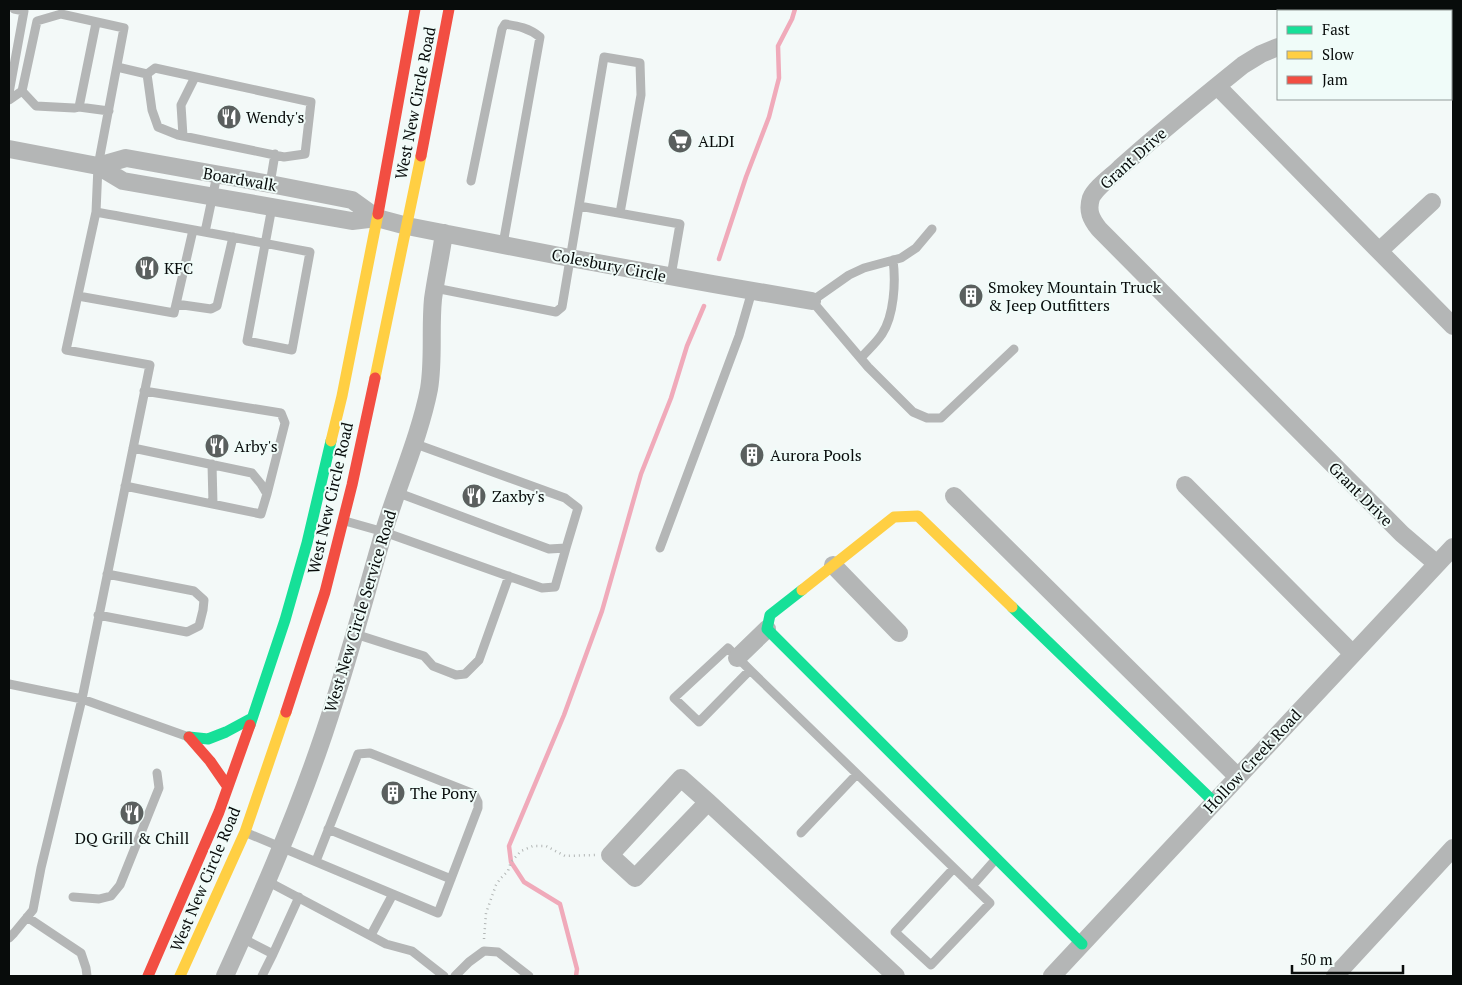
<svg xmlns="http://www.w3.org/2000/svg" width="1462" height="985" font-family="'PT Serif',serif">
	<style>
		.forest { fill: url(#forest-firs) }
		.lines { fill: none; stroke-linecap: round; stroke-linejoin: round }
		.stream { stroke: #f0aaba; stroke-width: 4.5 }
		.path { stroke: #b2b6b5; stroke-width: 2.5; stroke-dasharray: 1 4; stroke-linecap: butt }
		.lane { stroke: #b4b6b6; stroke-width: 9 }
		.street { stroke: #b4b6b6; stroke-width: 18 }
		.fast { stroke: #16e098; stroke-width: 11 }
		.slow { stroke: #ffcf43; stroke-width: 11 }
		.jam { stroke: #f24e42; stroke-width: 11 }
		.labels { text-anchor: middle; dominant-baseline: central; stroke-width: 4; stroke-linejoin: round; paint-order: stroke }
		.street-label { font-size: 16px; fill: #080c0b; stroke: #f0fcf9 }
		.poi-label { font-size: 16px; fill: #080c0b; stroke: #f0fcf9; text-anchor: start }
	</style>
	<defs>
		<pattern id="forest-firs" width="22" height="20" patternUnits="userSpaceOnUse" patternTransform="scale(1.25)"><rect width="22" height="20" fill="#f8c2ce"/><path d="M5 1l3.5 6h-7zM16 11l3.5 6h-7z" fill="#d3a6b0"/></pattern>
	</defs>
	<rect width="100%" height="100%" fill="#f3f9f8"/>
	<path class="forest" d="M1392,9H1446L1448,11H1394Z
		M1451,15L1453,18V56L1451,58Z"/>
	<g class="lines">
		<path class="stream" d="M719,259L746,177L769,117L779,78L778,46L792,19L795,9
			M576,976L577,969L560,904L524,882L511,862L509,846L564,715L602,611L641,474L671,398L687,346L704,306"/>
		<path class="path" d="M484,939L486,913L496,885L500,879L508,871L511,862L521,851L533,846H546L565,856L595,855"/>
		<path class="lane" d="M117,67L147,74L155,68L311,102L305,154L284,157L178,135L158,127L152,110L147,74
			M9,93L24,11L14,9
			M9,100L22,91
			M79,107L96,23
			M183,136L181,105L195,77
			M471,181L502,29L505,24C518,26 529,28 540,37L503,244
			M270,184L275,154
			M579,206L604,57L640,63L641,95L620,213
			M96,212C167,225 239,238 310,252L292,350L247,341L272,207
			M932,229L916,248L901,258L864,268L849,275L812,301L868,367L913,412L927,418H941L1014,349
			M205,232L217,175
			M435,288L556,312L562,307L579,206L680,224L671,276
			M78,296L174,313L193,230
			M176,304L211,309L217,306L233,237
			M861,358C868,350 876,343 882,334C894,316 896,282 893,260
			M133,448L252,473L261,484L267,494
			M212,464L213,504
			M125,486L261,514L267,494L285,423L281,413L144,391
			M396,492L549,549L566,548L578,508L565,498L413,443
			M345,521L384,532L542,588L555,587L566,548
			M660,548L739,336L752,291
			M98,615L187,632L199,626L203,610L204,600L194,591L107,574
			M355,634L424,656L433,666L456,675L465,674L479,660L509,576
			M750,670L699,722L674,698L728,648L750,670L990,903L931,965L895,932L954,868
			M9,684L82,699L186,736
			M328,829L451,879
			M247,833L438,913L478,808V802L474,794L370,753L358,754L316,861
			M801,833L857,774
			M267,881L386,944L412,951L444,976
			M972,886L995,860
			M73,897L99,899L111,896L120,885L159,788L157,773
			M27,917L81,953L86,968L87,976
			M371,935L393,894
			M9,938L14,933L33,910L41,868L82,699L150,365L66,350L96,212L98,166L124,28L61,14L37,21L22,91L36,106L74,108L79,107L109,111
			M242,938L273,954L262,976
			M273,954L299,897
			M455,976L469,962L484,951L498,952L529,976"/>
		<path class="street" d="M1278,47L1261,54L1243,65C1202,98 1160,132 1120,168C1112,176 1095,188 1091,198C1087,211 1091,219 1099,229L1402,534L1437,564
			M1217,86L1379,251L1453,326
			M9,149L98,166L123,181L352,221L377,218L407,226L570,258L713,284L812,301
			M98,166L126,158L270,184L352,200L377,218
			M1379,251L1432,202
			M1185,485L1353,654
			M954,496L1238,777
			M833,565L899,633
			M737,658L767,629
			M708,802L635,878L610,855L681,778L708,802L896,976
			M225,976C259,901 292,826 319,748C344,677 363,603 384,531C398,485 420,435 429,389C434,359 430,329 433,299C436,277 441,255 444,233
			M1052,976L1453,547
			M1335,976L1453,848"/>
		<path class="fast" d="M802,590L770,615L767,629L1082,944
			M1012,607L1214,802
			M250,725L285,620L307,543L331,441
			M189,737L208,739L226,732L252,718"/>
		<path class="slow" d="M375,378L421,156
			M331,441L342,396L378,214
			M802,590L894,517L918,516L1012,607
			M180,976L245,832L286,712"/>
		<path class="jam" d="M421,156L449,9
			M378,214L415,9
			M286,712L325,592L352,485L375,378
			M189,737L210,761L228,787
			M148,976L219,812L250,725"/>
	</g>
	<defs>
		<symbol id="restaurant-disc" viewBox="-11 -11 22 22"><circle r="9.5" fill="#5a5f5e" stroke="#f0fcf9"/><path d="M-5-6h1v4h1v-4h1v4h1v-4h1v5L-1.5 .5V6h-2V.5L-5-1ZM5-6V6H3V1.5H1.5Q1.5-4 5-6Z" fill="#fff"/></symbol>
		<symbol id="supermarket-disc" viewBox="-11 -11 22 22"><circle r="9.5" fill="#5a5f5e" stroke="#f0fcf9"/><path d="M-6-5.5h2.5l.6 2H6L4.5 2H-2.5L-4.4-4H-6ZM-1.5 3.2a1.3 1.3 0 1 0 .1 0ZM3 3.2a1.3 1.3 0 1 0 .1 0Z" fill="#fff"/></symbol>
		<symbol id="building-disc" viewBox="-11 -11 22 22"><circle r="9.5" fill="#5a5f5e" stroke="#f0fcf9"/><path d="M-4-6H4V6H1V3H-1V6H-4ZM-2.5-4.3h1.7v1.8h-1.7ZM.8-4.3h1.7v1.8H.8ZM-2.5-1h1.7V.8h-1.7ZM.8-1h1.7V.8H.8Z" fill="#fff"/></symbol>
	</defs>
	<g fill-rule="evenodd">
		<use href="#restaurant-disc" x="215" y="103" width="28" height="28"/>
		<use href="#supermarket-disc" x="666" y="127" width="28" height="28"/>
		<use href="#restaurant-disc" x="133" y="254" width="28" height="28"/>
		<use href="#building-disc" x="957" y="282" width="28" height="28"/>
		<use href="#restaurant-disc" x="203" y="432" width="28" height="28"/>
		<use href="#building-disc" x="738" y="441" width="28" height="28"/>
		<use href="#restaurant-disc" x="460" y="482" width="28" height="28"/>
		<use href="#building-disc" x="379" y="779" width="28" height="28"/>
		<use href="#restaurant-disc" x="118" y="799" width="28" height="28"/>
	</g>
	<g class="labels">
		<g class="street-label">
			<text transform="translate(415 103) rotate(-79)">West New Circle Road</text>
			<text transform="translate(1133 158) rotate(-42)">Grant Drive</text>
			<text transform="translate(240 179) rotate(10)">Boardwalk</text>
			<text transform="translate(609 265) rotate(11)">Colesbury Circle</text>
			<text transform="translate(1361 494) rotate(45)">Grant Drive</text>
			<text transform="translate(330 498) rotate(-77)">West New Circle Road</text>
			<text transform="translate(360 611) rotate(-73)">West New Circle Service Road</text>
			<text transform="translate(1252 761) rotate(-47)">Hollow Creek Road</text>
			<text transform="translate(205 879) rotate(-67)">West New Circle Road</text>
		</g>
		<g class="poi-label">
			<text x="246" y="117">Wendy's</text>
			<text x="698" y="141">ALDI</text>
			<text x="164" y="268">KFC</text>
			<text x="988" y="287">Smokey Mountain Truck<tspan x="988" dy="18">&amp; Jeep Outfitters</tspan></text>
			<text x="234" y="446">Arby's</text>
			<text x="770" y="455">Aurora Pools</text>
			<text x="492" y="496">Zaxby's</text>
			<text x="410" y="793">The Pony</text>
			<text x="132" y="838" text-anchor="middle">DQ Grill &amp; Chill</text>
		</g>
	</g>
	<rect width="1462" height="985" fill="none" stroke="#080c0b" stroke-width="20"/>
	<rect x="1277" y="10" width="175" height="90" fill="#f0fcf9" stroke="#939c9a"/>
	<rect x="1287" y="26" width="25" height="8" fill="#16e098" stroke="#939c9a"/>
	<text x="1322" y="35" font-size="15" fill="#080c0b">Fast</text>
	<rect x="1287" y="51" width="25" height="8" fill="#ffcf43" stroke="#939c9a"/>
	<text x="1322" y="60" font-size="15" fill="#080c0b">Slow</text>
	<rect x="1287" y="76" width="25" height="8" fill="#f24e42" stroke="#939c9a"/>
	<text x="1322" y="85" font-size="15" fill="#080c0b">Jam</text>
	<path d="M1292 965v8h111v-8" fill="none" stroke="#080c0b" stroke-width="2.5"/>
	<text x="1300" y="965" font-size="15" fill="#080c0b" stroke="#f0fcf9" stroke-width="4" paint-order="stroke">50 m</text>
</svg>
